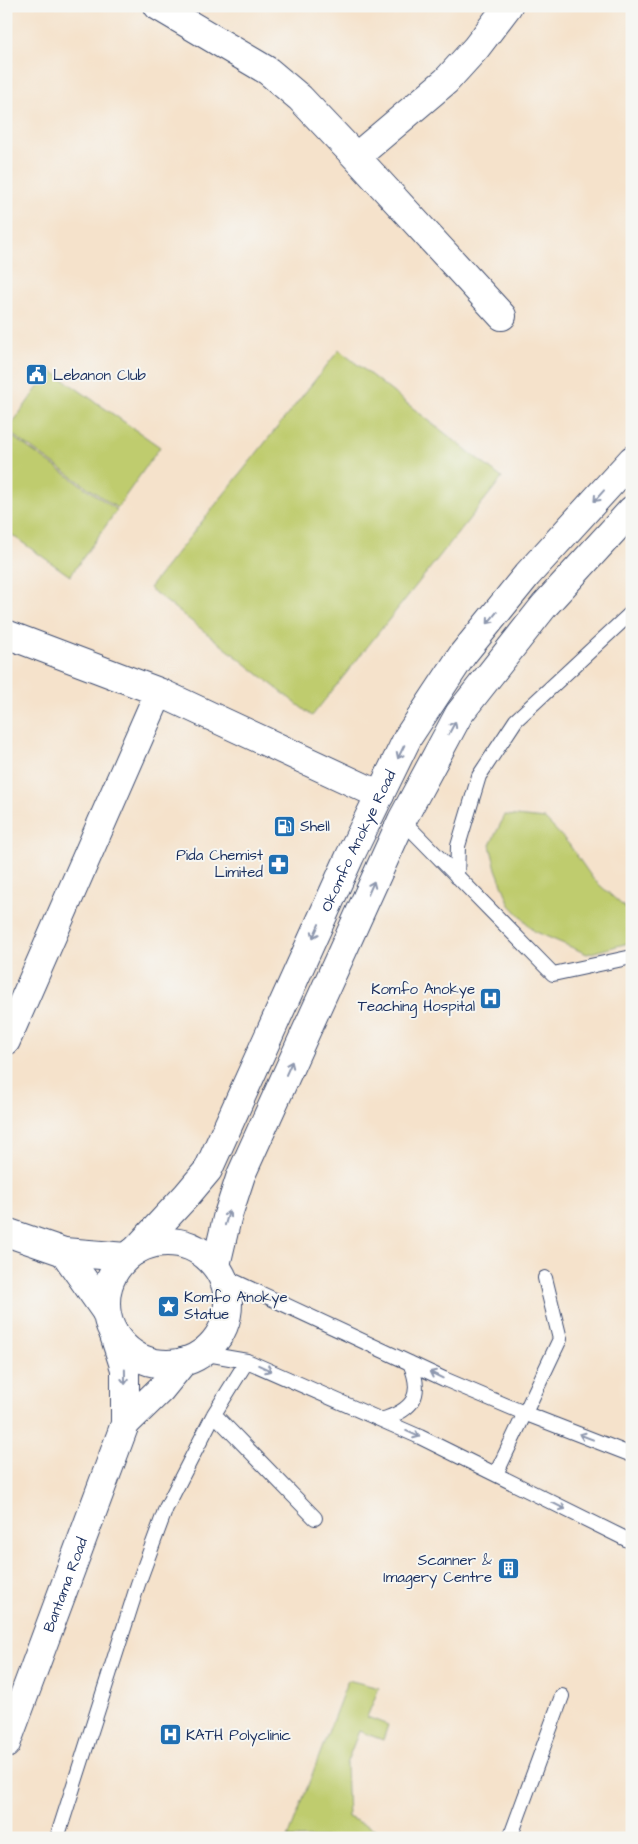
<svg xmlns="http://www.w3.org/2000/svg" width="638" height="1844" font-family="'Architects Daughter',sans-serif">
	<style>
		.green { fill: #bfcc6e; stroke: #6d7e66 }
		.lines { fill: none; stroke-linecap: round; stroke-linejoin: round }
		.service-casing { stroke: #3c4a6e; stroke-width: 16 }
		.minor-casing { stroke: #3c4a6e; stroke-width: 30 }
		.secondary-casing { stroke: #3c4a6e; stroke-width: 30 }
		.service { stroke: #fff; stroke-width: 14 }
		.minor { stroke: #fff; stroke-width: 28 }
		.secondary { stroke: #fff; stroke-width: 28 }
		.oneway { stroke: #8d97ae }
		.labels { text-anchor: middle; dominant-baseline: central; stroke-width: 4; stroke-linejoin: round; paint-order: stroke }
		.poi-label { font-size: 15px; fill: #1b2f5e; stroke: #f6f6f2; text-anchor: start }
		.street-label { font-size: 15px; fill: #1b2f5e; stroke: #f6f6f2 }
	</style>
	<rect width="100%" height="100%" fill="#f6f6f2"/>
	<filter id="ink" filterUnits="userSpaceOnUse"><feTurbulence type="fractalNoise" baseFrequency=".02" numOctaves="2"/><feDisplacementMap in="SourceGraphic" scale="10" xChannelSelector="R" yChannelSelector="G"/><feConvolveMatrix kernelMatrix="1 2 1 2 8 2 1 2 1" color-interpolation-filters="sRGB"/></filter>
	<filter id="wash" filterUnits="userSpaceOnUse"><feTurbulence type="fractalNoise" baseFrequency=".0096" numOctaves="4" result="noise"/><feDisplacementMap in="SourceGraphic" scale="20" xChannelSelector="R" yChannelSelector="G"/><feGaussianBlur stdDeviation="1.12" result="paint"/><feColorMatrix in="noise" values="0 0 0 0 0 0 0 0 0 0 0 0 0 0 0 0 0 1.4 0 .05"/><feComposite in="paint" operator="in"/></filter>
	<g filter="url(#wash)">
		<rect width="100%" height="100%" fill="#f5e2cb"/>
		<path class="green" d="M339,350L502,478L312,716L149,588Z
			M50,370L160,447L117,508L7,431Z
			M7,433L117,510L70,576L6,531Z
			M505,815L545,819L568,843L593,879L632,914V942L587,954L534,931L510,905L496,869L490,845Z
			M348,1680L379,1688L367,1717L388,1725L383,1740L359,1731L346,1764L348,1817L394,1838H288Z"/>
	</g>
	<g filter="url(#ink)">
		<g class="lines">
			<defs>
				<path id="service" d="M402,820L553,974L632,957
					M457,877L458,846L479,776L516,720L632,612
					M221,1275L444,1379L524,1413L632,1455
					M201,1353L247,1361L420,1437L632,1542
					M214,1414L315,1518
					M381,1420C413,1410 424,1396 410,1363
					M496,1474L560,1339L545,1278
					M57,1838L138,1584L166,1508L214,1414L247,1361
					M510,1838L562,1696"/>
				<path id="minor" d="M158,6L268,71L300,98L356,157L502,316
					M356,157L446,81L476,48L508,6
					M6,634L159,692L380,795
					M6,1041L159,692"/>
				<g id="secondary">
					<path d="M6,1232L64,1252L126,1257"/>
					<circle cx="167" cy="1303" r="61"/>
					<path id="s1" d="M135,1251L187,1195L208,1170L350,856L408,737L463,654L527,575L632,460"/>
					<path d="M64,1252L106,1312"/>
					<path d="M216,1265L227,1218L241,1175L402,820L459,714L544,606L632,510"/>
					<path d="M125,1424L161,1389L183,1362"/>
					<path id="s2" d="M6,1744L125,1424V1369L113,1332"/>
				</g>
			</defs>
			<use href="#service" class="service-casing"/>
			<use href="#minor" class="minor-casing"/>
			<use href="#secondary" class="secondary-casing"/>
			<use href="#service" class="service"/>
			<use href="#minor" class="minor"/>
			<use href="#secondary" class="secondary"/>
		</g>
		<defs><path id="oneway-shaft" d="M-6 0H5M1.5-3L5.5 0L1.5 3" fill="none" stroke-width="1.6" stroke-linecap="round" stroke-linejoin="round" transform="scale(1.25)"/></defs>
		<g class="oneway">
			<use href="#oneway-shaft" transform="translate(599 496) rotate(132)"/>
			<use href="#oneway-shaft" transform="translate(492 618) rotate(129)"/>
			<use href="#oneway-shaft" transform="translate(452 728) rotate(-62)"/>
			<use href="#oneway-shaft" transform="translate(401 752) rotate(116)"/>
			<use href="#oneway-shaft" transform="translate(371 888) rotate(-66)"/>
			<use href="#oneway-shaft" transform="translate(316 931) rotate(114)"/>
			<use href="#oneway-shaft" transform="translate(289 1068) rotate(-66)"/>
			<use href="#oneway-shaft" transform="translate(227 1218) rotate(-74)"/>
			<use href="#oneway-shaft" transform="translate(265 1368) rotate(24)"/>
			<use href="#oneway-shaft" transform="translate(436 1375) rotate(-154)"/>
			<use href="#oneway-shaft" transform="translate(125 1377) rotate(89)"/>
			<use href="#oneway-shaft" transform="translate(413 1434) rotate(24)"/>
			<use href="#oneway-shaft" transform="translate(586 1437) rotate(-159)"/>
			<use href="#oneway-shaft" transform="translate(559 1506) rotate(27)"/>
		</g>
	</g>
	<defs>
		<symbol id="civic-square" viewBox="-11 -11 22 22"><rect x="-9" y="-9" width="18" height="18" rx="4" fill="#1f6fb2" stroke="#f6f6f2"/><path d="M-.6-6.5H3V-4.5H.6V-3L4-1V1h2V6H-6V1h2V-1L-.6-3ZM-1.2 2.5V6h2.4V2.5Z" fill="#fff"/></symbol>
		<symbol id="fuel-square" viewBox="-11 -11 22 22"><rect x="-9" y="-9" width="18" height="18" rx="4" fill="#1f6fb2" stroke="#f6f6f2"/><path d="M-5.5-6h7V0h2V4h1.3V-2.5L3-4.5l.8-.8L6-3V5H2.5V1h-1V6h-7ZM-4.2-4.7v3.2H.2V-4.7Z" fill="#fff"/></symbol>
		<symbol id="pharmacy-square" viewBox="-11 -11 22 22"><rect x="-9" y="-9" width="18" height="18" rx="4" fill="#1f6fb2" stroke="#f6f6f2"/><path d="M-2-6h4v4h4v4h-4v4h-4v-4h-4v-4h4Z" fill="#fff"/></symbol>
		<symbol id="hospital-square" viewBox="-11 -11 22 22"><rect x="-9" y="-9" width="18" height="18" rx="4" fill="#1f6fb2" stroke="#f6f6f2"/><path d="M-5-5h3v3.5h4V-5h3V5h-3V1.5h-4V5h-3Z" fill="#fff"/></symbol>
		<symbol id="sight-square" viewBox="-11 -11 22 22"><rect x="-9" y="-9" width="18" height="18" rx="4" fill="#1f6fb2" stroke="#f6f6f2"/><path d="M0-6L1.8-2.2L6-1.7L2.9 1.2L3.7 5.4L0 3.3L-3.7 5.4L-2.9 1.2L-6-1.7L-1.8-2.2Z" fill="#fff"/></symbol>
		<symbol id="building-square" viewBox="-11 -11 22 22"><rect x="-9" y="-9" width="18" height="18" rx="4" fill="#1f6fb2" stroke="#f6f6f2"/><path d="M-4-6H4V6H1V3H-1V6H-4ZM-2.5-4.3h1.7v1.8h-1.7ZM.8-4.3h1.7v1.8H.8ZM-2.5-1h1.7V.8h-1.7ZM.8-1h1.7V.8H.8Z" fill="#fff"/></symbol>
	</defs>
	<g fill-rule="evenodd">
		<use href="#civic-square" x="24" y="362" width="25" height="25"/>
		<use href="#fuel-square" x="272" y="814" width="25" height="25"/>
		<use href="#pharmacy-square" x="266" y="852" width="25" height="25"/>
		<use href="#hospital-square" x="478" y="986" width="25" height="25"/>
		<use href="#sight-square" x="156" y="1294" width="25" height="25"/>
		<use href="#building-square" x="496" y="1556" width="25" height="25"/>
		<use href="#hospital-square" x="158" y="1722" width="25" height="25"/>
	</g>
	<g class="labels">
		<g class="poi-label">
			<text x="53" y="375">Lebanon Club</text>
			<text x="300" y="826">Shell</text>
			<text x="263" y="855" text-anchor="end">Pida Chemist<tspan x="263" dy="17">Limited</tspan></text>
			<text x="475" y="989" text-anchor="end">Komfo Anokye<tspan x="475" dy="17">Teaching Hospital</tspan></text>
			<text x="184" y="1297">Komfo Anokye<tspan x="184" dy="17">Statue</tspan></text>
			<text x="492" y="1560" text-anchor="end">Scanner &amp;<tspan x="492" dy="17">Imagery Centre</tspan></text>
			<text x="186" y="1735">KATH Polyclinic</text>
		</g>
		<g class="street-label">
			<text stroke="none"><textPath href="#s1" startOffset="471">Okomfo Anokye Road</textPath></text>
			<text stroke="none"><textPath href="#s2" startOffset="170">Bantama Road</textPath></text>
		</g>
	</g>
	<rect width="638" height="1844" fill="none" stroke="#f6f6f2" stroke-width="25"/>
</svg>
